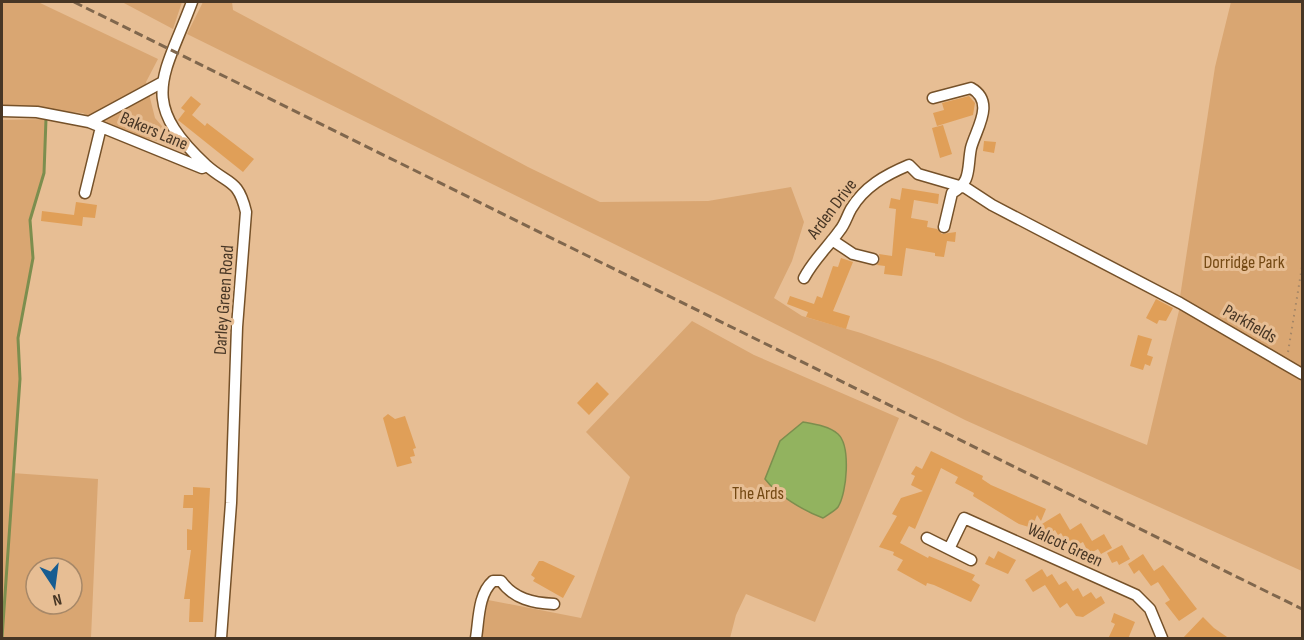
<svg xmlns="http://www.w3.org/2000/svg" width="1304" height="640" font-family="'Sofia Sans Condensed',sans-serif">
	<style>
		.green { fill: #d9a672; fill-rule: evenodd }
		.water { fill: #92b35f; stroke: #7c8e4e; stroke-width: 1.5 }
		.lines { fill: none; stroke-linecap: round; stroke-linejoin: round }
		.stream { stroke: #7c8e4e; stroke-width: 3 }
		.building { fill: #e09f58 }
		.minor-casing { stroke: #755129; stroke-width: 13 }
		.path { stroke: #a58666; stroke-width: 2; stroke-dasharray: 1.5 4.5; stroke-linecap: butt }
		.minor { stroke: #fff; stroke-width: 10 }
		.rail { stroke: #80674d; stroke-width: 3; stroke-dasharray: 9 4.5; stroke-linecap: butt }
		.labels { text-anchor: middle; dominant-baseline: central; stroke-width: 6; stroke-linejoin: round; paint-order: stroke }
		.street-label { font-size: 18px; fill: #473625; stroke: #e7be94 }
		.park-label { font-size: 18px; fill: #744913; stroke: #e7be94 }
	</style>
	<rect width="100%" height="100%" fill="#e7be94"/>
	<path class="green" d="M2,2H38L158,59L146,82L155,118L180,147L115,130L83,113L2,106Z
		M122,2H182L173,29Z
		M203,2H232L233,10L528,167L600,202L708,201L791,187L804,222L792,261L774,298L802,316L861,333L938,361L1147,445L1182,298L1180,297L1215,67L1231,2H1302V571L965,420L720,296L187,34Z
		M46,119L44,173L30,220L33,258L18,338L20,379L12,473L98,479L91,638H2V120ZM36,568H72V604H36Z
		M692,321L754,355L899,418L815,622L746,594L736,615L730,638H482L488,600L581,618L630,477L586,432Z"/>
	<path class="water" d="M803,422C814,424 829,426 838,434C851,446 847,493 838,507C835,511 827,515 823,518C804,511 777,495 765,479L780,441Z"/>
	<g class="lines">
		<path class="stream" d="M2,638L20,379L18,338L33,258L30,220L44,173L46,119"/>
	</g>
	<path class="building" d="M191,96L201,104L192,115L205,126L207,123L254,159L243,172L178,120L185,111L181,108Z
		M969,96L975,103L973,115L937,126L933,113L944,110L942,103Z
		M943,125L952,154L940,158L932,128Z
		M984,141L996,142L994,153L983,151Z
		M902,188L939,194L938,204L914,200L911,218L928,221L927,227L937,229L942,234L956,232L955,242L947,241L944,257L935,256V253L906,248L902,276L884,274L885,266L877,265L880,260L879,254L892,256L896,209L889,208L891,198L900,200Z
		M76,202L97,205L95,218L83,217L82,226L41,221L42,211L74,215Z
		M841,258L853,262L833,311L850,316L846,329L806,317L808,312L787,304L790,296L814,304L817,296L822,298L833,266L838,267Z
		M1156,299L1173,308L1166,321L1159,320L1157,324L1146,318Z
		M1138,335L1152,339L1147,355L1153,357L1150,366L1145,364L1143,370L1130,366Z
		M597,382L609,394L589,415L577,403Z
		M388,414L395,419L405,416L416,448L413,449L415,456L410,457L412,463L397,467L383,418Z
		M931,451L983,476L982,479L991,485L1046,509L1041,521L1037,515L1032,528L1019,524L973,496L974,493L955,483L958,477L941,468L915,529L909,526L900,543L928,558L929,556L975,575L972,580L980,585L971,602L934,585L927,583L926,586L897,570L903,560L893,555L894,552L879,547L897,516L892,514L901,498L923,491L911,485L915,476L911,474L916,466L922,469Z
		M193,487L210,488L203,622H189L190,599H184L191,550H187V529L192,530L193,508H183L184,495H193Z
		M1060,513L1070,530L1081,523L1092,541L1104,534L1112,548L1101,554L1098,549L1089,554L1083,542L1079,544L1076,540L1068,545L1061,533L1058,535L1055,530L1048,534L1042,524Z
		M1122,545L1130,559L1119,565L1117,561L1112,563L1107,553Z
		M998,551L1016,560L1008,574L985,564L989,556L994,559Z
		M1143,554L1154,571L1163,565L1197,609L1179,621L1165,603L1170,600L1158,582L1151,586L1139,570L1134,574L1128,564Z
		M539,561H543L575,576L563,598L533,581L535,578L531,575Z
		M1042,569L1047,577L1052,574L1059,585L1066,581L1073,591L1078,588L1083,597L1091,592L1096,599L1101,596L1105,603L1083,617L1076,616L1067,603L1060,608L1045,585L1033,592L1025,580Z
		M1114,613L1135,622L1128,639H1108L1115,624L1111,622Z
		M1203,617L1214,628L1230,639H1182Z"/>
	<g class="lines">
		<defs>
			<path id="minor" d="M192,2C164,77 137,101 206,165C228,185 238,178 246,212L237,327L231,503L221,638
				M933,98L971,88C996,102 976,129 971,148C967,168 972,182 952,193L944,227
				M2,111L37,112L89,122L202,168L207,166
				M89,122L161,83
				M85,193L101,127
				M832,240L853,254L873,259
				M804,278C814,259 828,247 840,230C845,224 847,216 851,209C864,187 885,175 909,165L918,174L966,188L992,205L1180,303L1302,374
				M927,538L971,560
				M949,549L964,518L1136,595L1150,609L1162,638
				M476,638C479,620 478,594 493,581H501C514,599 533,603 554,604"/>
		</defs>
		<use href="#minor" class="minor-casing"/>
		<path class="path" d="M1288,352L1302,267"/>
		<use href="#minor" class="minor"/>
		<path class="rail" d="M74,2L1302,609"/>
	</g>
	<g class="labels">
		<g class="street-label">
			<text transform="translate(154 131) rotate(23)">Bakers Lane</text>
			<text transform="translate(832 209) rotate(-53)">Arden Drive</text>
			<text transform="translate(224 300) rotate(-86)">Darley Green Road</text>
			<text transform="translate(1250 324) rotate(30)">Parkfields</text>
			<text transform="translate(1065 545) rotate(25)">Walcot Green</text>
		</g>
		<g class="park-label">
			<text x="1244" y="262">Dorridge Park</text>
			<text x="758" y="493">The Ards</text>
		</g>
	</g>
	<rect width="1304" height="640" fill="none" stroke="#473625" stroke-width="6"/>
	<g transform="translate(54 586) rotate(167)"><circle r="28" fill="#e7be94" stroke="#a78868" stroke-width="1.5"/>
	<path d="M0-4.5L10 22L0 15L-10 22Z" fill="#165c91"/>
	<text y="-9" font-size="16" font-weight="bold" text-anchor="middle" fill="#473625">N</text>
	</g>
</svg>
